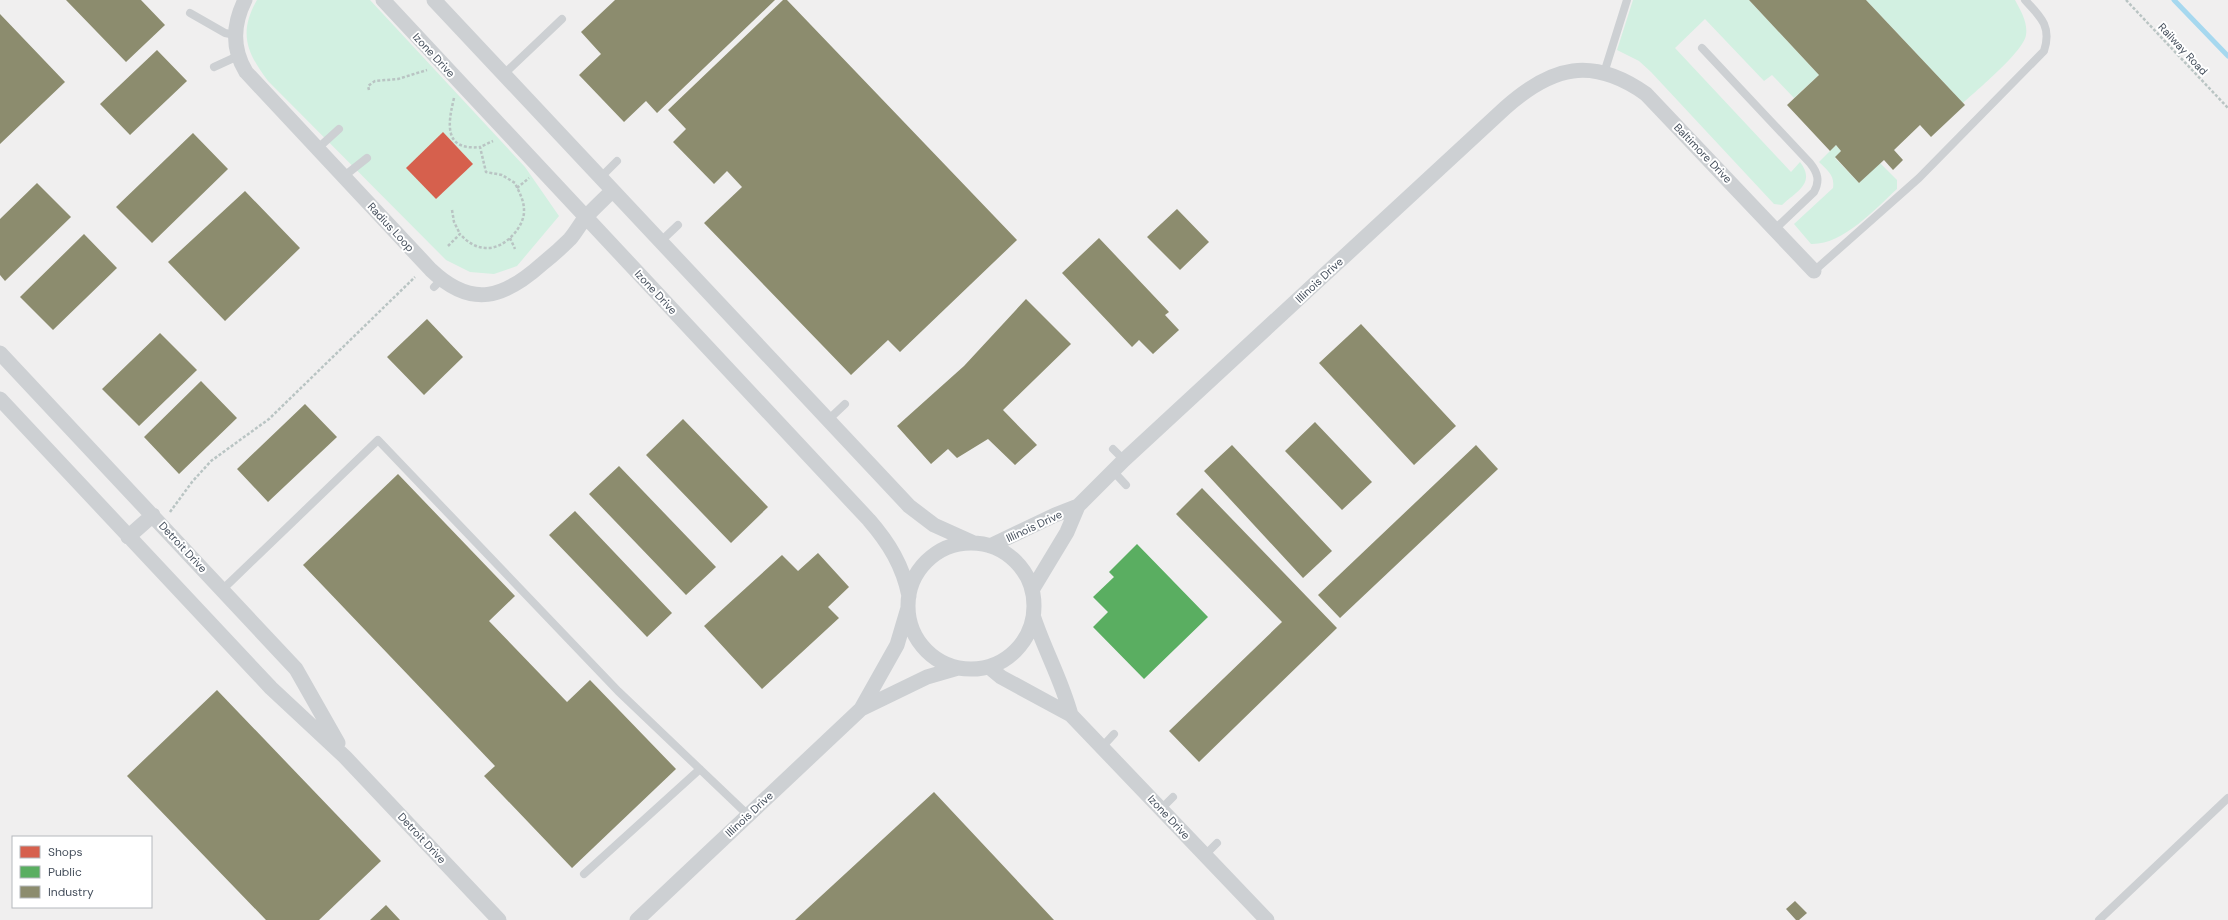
<svg xmlns="http://www.w3.org/2000/svg" width="2228" height="920" font-family="'DM Sans',sans-serif">
	<style>
		.green { fill: #d2f0e1 }
		.shops { fill: #d6604d }
		.public { fill: #5aae61 }
		.industry { fill: #8c8c6e }
		.lines { fill: none; stroke-linecap: round; stroke-linejoin: round }
		.stream { stroke: #a6d8ef; stroke-width: 5 }
		.path { stroke: #b9c4c3; stroke-width: 2.5; stroke-dasharray: 3 2; stroke-linecap: butt }
		.lane { stroke: #cdd0d3; stroke-width: 8 }
		.street { stroke: #cdd0d3; stroke-width: 15 }
		.labels { text-anchor: middle; dominant-baseline: central; stroke-width: 4; stroke-linejoin: round; paint-order: stroke }
		.street-label { font-size: 11px; fill: #454f5c; stroke: #fff }
	</style>
	<rect width="100%" height="100%" fill="#f0efef"/>
	<path class="green" d="M257,0H370L525,167L559,216L517,266L494,274L470,272L446,260L268,81C247,53 238,33 257,0Z
		M1633,0H1749L1819,75L1794,98L1772,75L1764,81L1705,19L1675,48L1791,172L1800,162C1816,183 1797,191 1782,205L1774,204L1651,72L1639,61L1617,50Z
		M1866,0H2015C2021,11 2028,23 2026,35C2024,51 1976,91 1963,103Z
		M1836,145L1841,151L1835,158L1859,183L1880,163L1897,180V189C1875,209 1843,245 1811,244L1794,224L1833,188C1835,175 1827,170 1819,162Z"/>
	<path class="shops" d="M443,132L473,164L436,199L406,168Z"/>
	<path class="public" d="M1137,544L1208,617L1144,679L1093,627L1108,612L1093,597L1114,577L1109,572Z"/>
	<path class="industry" d="M66,0H141L165,25L126,62Z
		M615,0H775L657,113L646,101L624,122L579,75L601,54L581,32Z
		M783,0H787L1017,240L900,352L888,340L851,375L704,223L742,187L727,171L714,184L673,142L686,129L668,110Z
		M1749,0H1866L1965,105L1931,137L1920,125L1894,150L1903,160L1893,170L1884,160L1859,183L1835,157L1841,151L1836,145L1830,151L1787,105L1819,75Z
		M0,14L65,82L0,144Z
		M157,50L187,81L130,135L100,104Z
		M193,133L228,169L152,243L116,207Z
		M37,183L71,217L5,281L0,275V219Z
		M245,191L300,248L225,321L168,262Z
		M1177,209L1209,242L1180,270L1147,237Z
		M84,234L117,268L53,330L20,297Z
		M1099,238L1169,312L1165,315L1179,330L1153,354L1139,340L1132,347L1062,273Z
		M1026,299L1071,344L1003,410L1037,445L1015,465L988,439L957,458L948,449L931,464L897,426L964,366Z
		M427,319L463,357L424,395L387,357Z
		M1361,324L1456,426L1414,465L1319,363Z
		M160,333L197,370L139,426L102,389Z
		M201,381L237,418L179,474L144,437Z
		M305,404L337,437L268,502L237,469Z
		M683,419L768,507L731,543L646,455Z
		M1315,422L1372,482L1342,510L1285,451Z
		M1232,445L1332,551L1303,578L1204,471Z
		M1476,445L1498,469L1340,618L1318,595Z
		M619,466L716,567L686,595L589,494Z
		M398,474L515,596L489,621L567,702L590,680L676,769L572,868L484,776L495,766L303,565Z
		M1202,488L1337,628L1199,762L1169,731L1282,622L1176,514Z
		M575,511L672,613L647,637L549,535Z
		M818,553L849,587L828,607L839,618L762,689L704,626L782,555L798,571Z
		M217,690L381,861L319,920H266L127,776Z
		M934,792L1054,920H795Z
		M1795,901L1807,913L1799,920H1796L1786,909Z
		M386,905L400,920H370Z"/>
	<g class="lines">
		<path class="stream" d="M2174,0L2228,56"/>
		<path class="path" d="M2126,0L2228,108
			M369,90L368,86L375,81L398,79L427,70
			M454,98C448,123 443,151 480,147
			M517,188L529,178
			M452,210L454,222L460,234
			M510,238L515,249
			M448,246L460,234C467,242 476,248 487,248C504,249 525,227 524,210C524,200 519,192 515,183L502,175L486,172L480,147L493,141
			M170,512L192,482L211,461L269,419L415,277"/>
		<path class="lane" d="M190,13L225,33L235,35
			M1702,48L1810,163C1818,173 1820,181 1814,192L1775,229
			M214,67L238,56
			M1604,73L1627,0
			M504,74L562,19
			M317,149L339,129
			M343,177L367,158
			M600,178L617,161
			M660,242L678,225
			M1814,271L1919,178L2044,51C2052,27 2041,17 2025,0
			M434,287L441,280
			M828,420L845,404
			M1113,449L1124,460
			M1113,471L1126,485
			M222,590L378,440L618,691L748,815
			M1103,746L1114,734
			M1161,809L1173,797
			M1205,855L1217,843
			M584,874L700,769
			M2099,920L2228,798"/>
		<path class="street" d="M245,0C233,24 232,49 246,72L431,270C472,309 504,298 542,264C552,256 561,248 570,239C576,232 580,224 586,217C594,208 603,200 612,191
			M383,0L869,520C889,543 903,566 909,596
			M434,0L909,506L934,525L974,543
			M0,353L296,669L338,743
			M0,399L271,688L345,757L499,920
			M128,537L153,515
			M908 606a63 63 0 1 1 126 0a63 63 0 1 1-126 0Z
			M990,546L1055,515L1078,506
			M1032,590L1067,532L1078,506L1124,460L1505,108C1552,66 1592,56 1646,94L1814,271
			M1034,618C1045,651 1062,681 1071,715
			M989,667L1001,677L1071,715L1267,920
			M861,709L927,677L958,668
			M637,920L861,709L897,645L908,608"/>
	</g>
	<g class="labels">
		<g class="street-label">
			<text transform="translate(2183 49) rotate(47)">Railway Road</text>
			<text transform="translate(434 55) rotate(47)">Izone Drive</text>
			<text transform="translate(1703 153) rotate(46)">Baltimore Drive</text>
			<text transform="translate(391 227) rotate(47)">Radius Loop</text>
			<text transform="translate(1319 280) rotate(-43)">Illinois Drive</text>
			<text transform="translate(656 292) rotate(47)">Izone Drive</text>
			<text transform="translate(1034 526) rotate(-25)">Illinois Drive</text>
			<text transform="translate(183 547) rotate(47)">Detroit Drive</text>
			<text transform="translate(749 814) rotate(-43)">Illinois Drive</text>
			<text transform="translate(1169 817) rotate(47)">Izone Drive</text>
			<text transform="translate(422 838) rotate(47)">Detroit Drive</text>
		</g>
	</g>
	<rect x="12" y="836" width="140" height="72" fill="#ffffff" stroke="#b5b9be"/>
	<rect x="20" y="846" width="20" height="12" fill="#d6604d" stroke="#b5b9be"/>
	<text x="48" y="856" font-size="12" fill="#454f5c">Shops</text>
	<rect x="20" y="866" width="20" height="12" fill="#5aae61" stroke="#b5b9be"/>
	<text x="48" y="876" font-size="12" fill="#454f5c">Public</text>
	<rect x="20" y="886" width="20" height="12" fill="#8c8c6e" stroke="#b5b9be"/>
	<text x="48" y="896" font-size="12" fill="#454f5c">Industry</text>
</svg>
